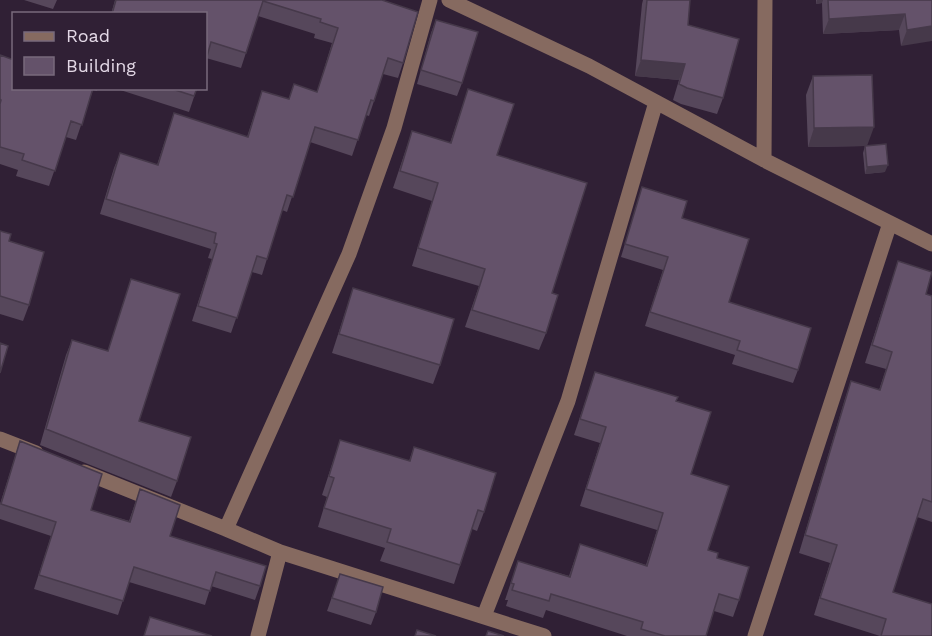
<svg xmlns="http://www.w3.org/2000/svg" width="932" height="636" font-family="'Work Sans',sans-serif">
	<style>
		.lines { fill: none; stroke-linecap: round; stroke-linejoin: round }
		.minor { stroke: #866a60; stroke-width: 15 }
		.wall { fill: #56475b }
		.shaded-wall { fill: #46394a }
		.building { fill: #64526a; stroke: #46394a; stroke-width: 1.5 }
	</style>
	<rect width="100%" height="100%" fill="#302035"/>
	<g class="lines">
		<path class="minor" d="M430,0L394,128L349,254L226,529L280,552L544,636
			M449,0L589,66L764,160L932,244
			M764,160L765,0
			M0,439L36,453
			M84,472L226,529
			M484,616L568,401L656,102
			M258,636L280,552
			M755,636L890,223"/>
	</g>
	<path class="wall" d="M24,0H57L53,9Z
		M115,0H382L403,63L398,78L383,74L369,116L366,115L352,156L310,142L287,212L282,210L262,275L252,272L231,333L192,321L212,259L208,258L211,249L100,214L114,168L120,153L157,165L174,113L247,137L262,91L289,99L294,84L317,92L332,43L314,38L315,34L258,16L241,68L206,58V14H111Z
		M643,0H647L688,25L723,98L717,114L681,104L673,100L679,80L635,76L642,4Z
		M816,0H932L901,46L899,30L823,34L822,3L816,4Z
		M436,20L462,83L457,96L417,84L431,33Z
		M0,55L14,88H98L97,91L93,90L76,140L66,137L49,186L16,176L18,170L0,164Z
		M813,76L867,145L885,172L865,174L863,153L865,146L808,147L806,95Z
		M114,88H197L189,112Z
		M468,89L497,155L552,293L546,333L539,350L465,327L479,286L412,266L432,201L393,188L412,131L450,143Z
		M642,187L682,218L729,302L798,370L793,383L732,364L735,355L645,326L663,270L621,257Z
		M0,231L9,241L29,305L23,321L0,314Z
		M898,261L926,294L932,296V522L917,517L893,592L932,636H880L814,615L830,563L799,553L845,399L851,381L879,390L886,369L865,363Z
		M131,279L139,421L177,481L171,497L40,445L66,355L72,340L108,351Z
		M353,288L440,365L433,384L332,353Z
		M595,372L676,401L691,474L708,550L717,558L739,600L733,617L714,611L706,636H627L546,610L543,618L506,606L508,600H505L518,561L569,576L580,544L646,565L657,530L580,506L600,443L574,435Z
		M340,440L409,461L414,447L484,512L477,531L472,529L454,584L380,561L385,548L318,527L327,497L322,495Z
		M20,441L91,510L129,521L140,489L170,536L260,586L255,600L211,586L205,605L129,582L118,615L34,589L51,536L0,519V504Z
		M340,574L376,612L371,625L327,611Z"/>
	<path class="shaded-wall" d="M817,0H823L822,3L816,4Z
		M905,14L899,30L823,34L829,19Z
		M932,26V41L901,46L907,30Z
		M641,60L685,64L679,80L635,76Z
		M874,127L867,146L808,147L814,128Z
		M888,165L885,172L865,174L867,167Z"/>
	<path class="building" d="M116,0H382L418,12L403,63L388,58L374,101L371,100L358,140L315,127L293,197L287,195L267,259L257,256L237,318L198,306L217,244L214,243L216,233L106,199L120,153L158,165L174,113L248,137L262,91L289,99L294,84L317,92L338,28L320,22L321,19L263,1L246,53L211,42L206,60V14H112Z
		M647,0H690L688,25L739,39L723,98L687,88L679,84L685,64L641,60Z
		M828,0H932V26L907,30L905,14L829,19Z
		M436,20L478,32L462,83L421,70Z
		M0,55L14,60V88H93L82,125L71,121L55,171L22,160L24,154L0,147V104L1,100L0,99Z
		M872,75L874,127L814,128L813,76Z
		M169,88H197L194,96Z
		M468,89L514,104L497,155L587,183L552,293L558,295L546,333L472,310L485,269L418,248L438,183L400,171L412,131L451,143Z
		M886,144L888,165L867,167L865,146Z
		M642,187L687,201L682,218L749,239L729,302L811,328L798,370L737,350L740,341L650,312L668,257L625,244Z
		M0,231L11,234L9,241L44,252L29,305L0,296Z
		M898,261L932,272L926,294L932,296V502L923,499L893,592L932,604V636H881L886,619L820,598L837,545L805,535L851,381L880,390L892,352L872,345Z
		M131,279L180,294L139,421L191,437L177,481L46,429L72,340L108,351Z
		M353,288L454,319L440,365L339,334Z
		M0,343L8,346L0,373Z
		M595,372L678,397L676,401L711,412L691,474L729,486L708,550L718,553L717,558L749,567L739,600L719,594L706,636H665L641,629L643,622L551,594L549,601L512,590L514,584L511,583L518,561L570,577L580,544L647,566L663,513L586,489L606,427L580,419Z
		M340,440L410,461L414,447L496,473L484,512L478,510L460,565L387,542L391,529L324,508L334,478L329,476Z
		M20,441L102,474L91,510L130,522L140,489L180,505L170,536L266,566L260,586L216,572L210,591L134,567L123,601L39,575L56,522L1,504Z
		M340,574L383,587L376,612L332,598Z
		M150,617L212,636H144Z
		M417,630L436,636H415Z
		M488,631L504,636H486Z"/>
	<rect x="12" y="12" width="195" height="78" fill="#302035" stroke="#786a7c" stroke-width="1.5"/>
	<rect x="24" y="32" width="30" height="9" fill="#866a60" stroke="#786a7c" stroke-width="1.5"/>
	<text x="66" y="42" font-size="18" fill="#e3d8e6">Road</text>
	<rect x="24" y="57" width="30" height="18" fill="#64526a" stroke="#786a7c" stroke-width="1.5"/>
	<text x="66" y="72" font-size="18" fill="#e3d8e6">Building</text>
</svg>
